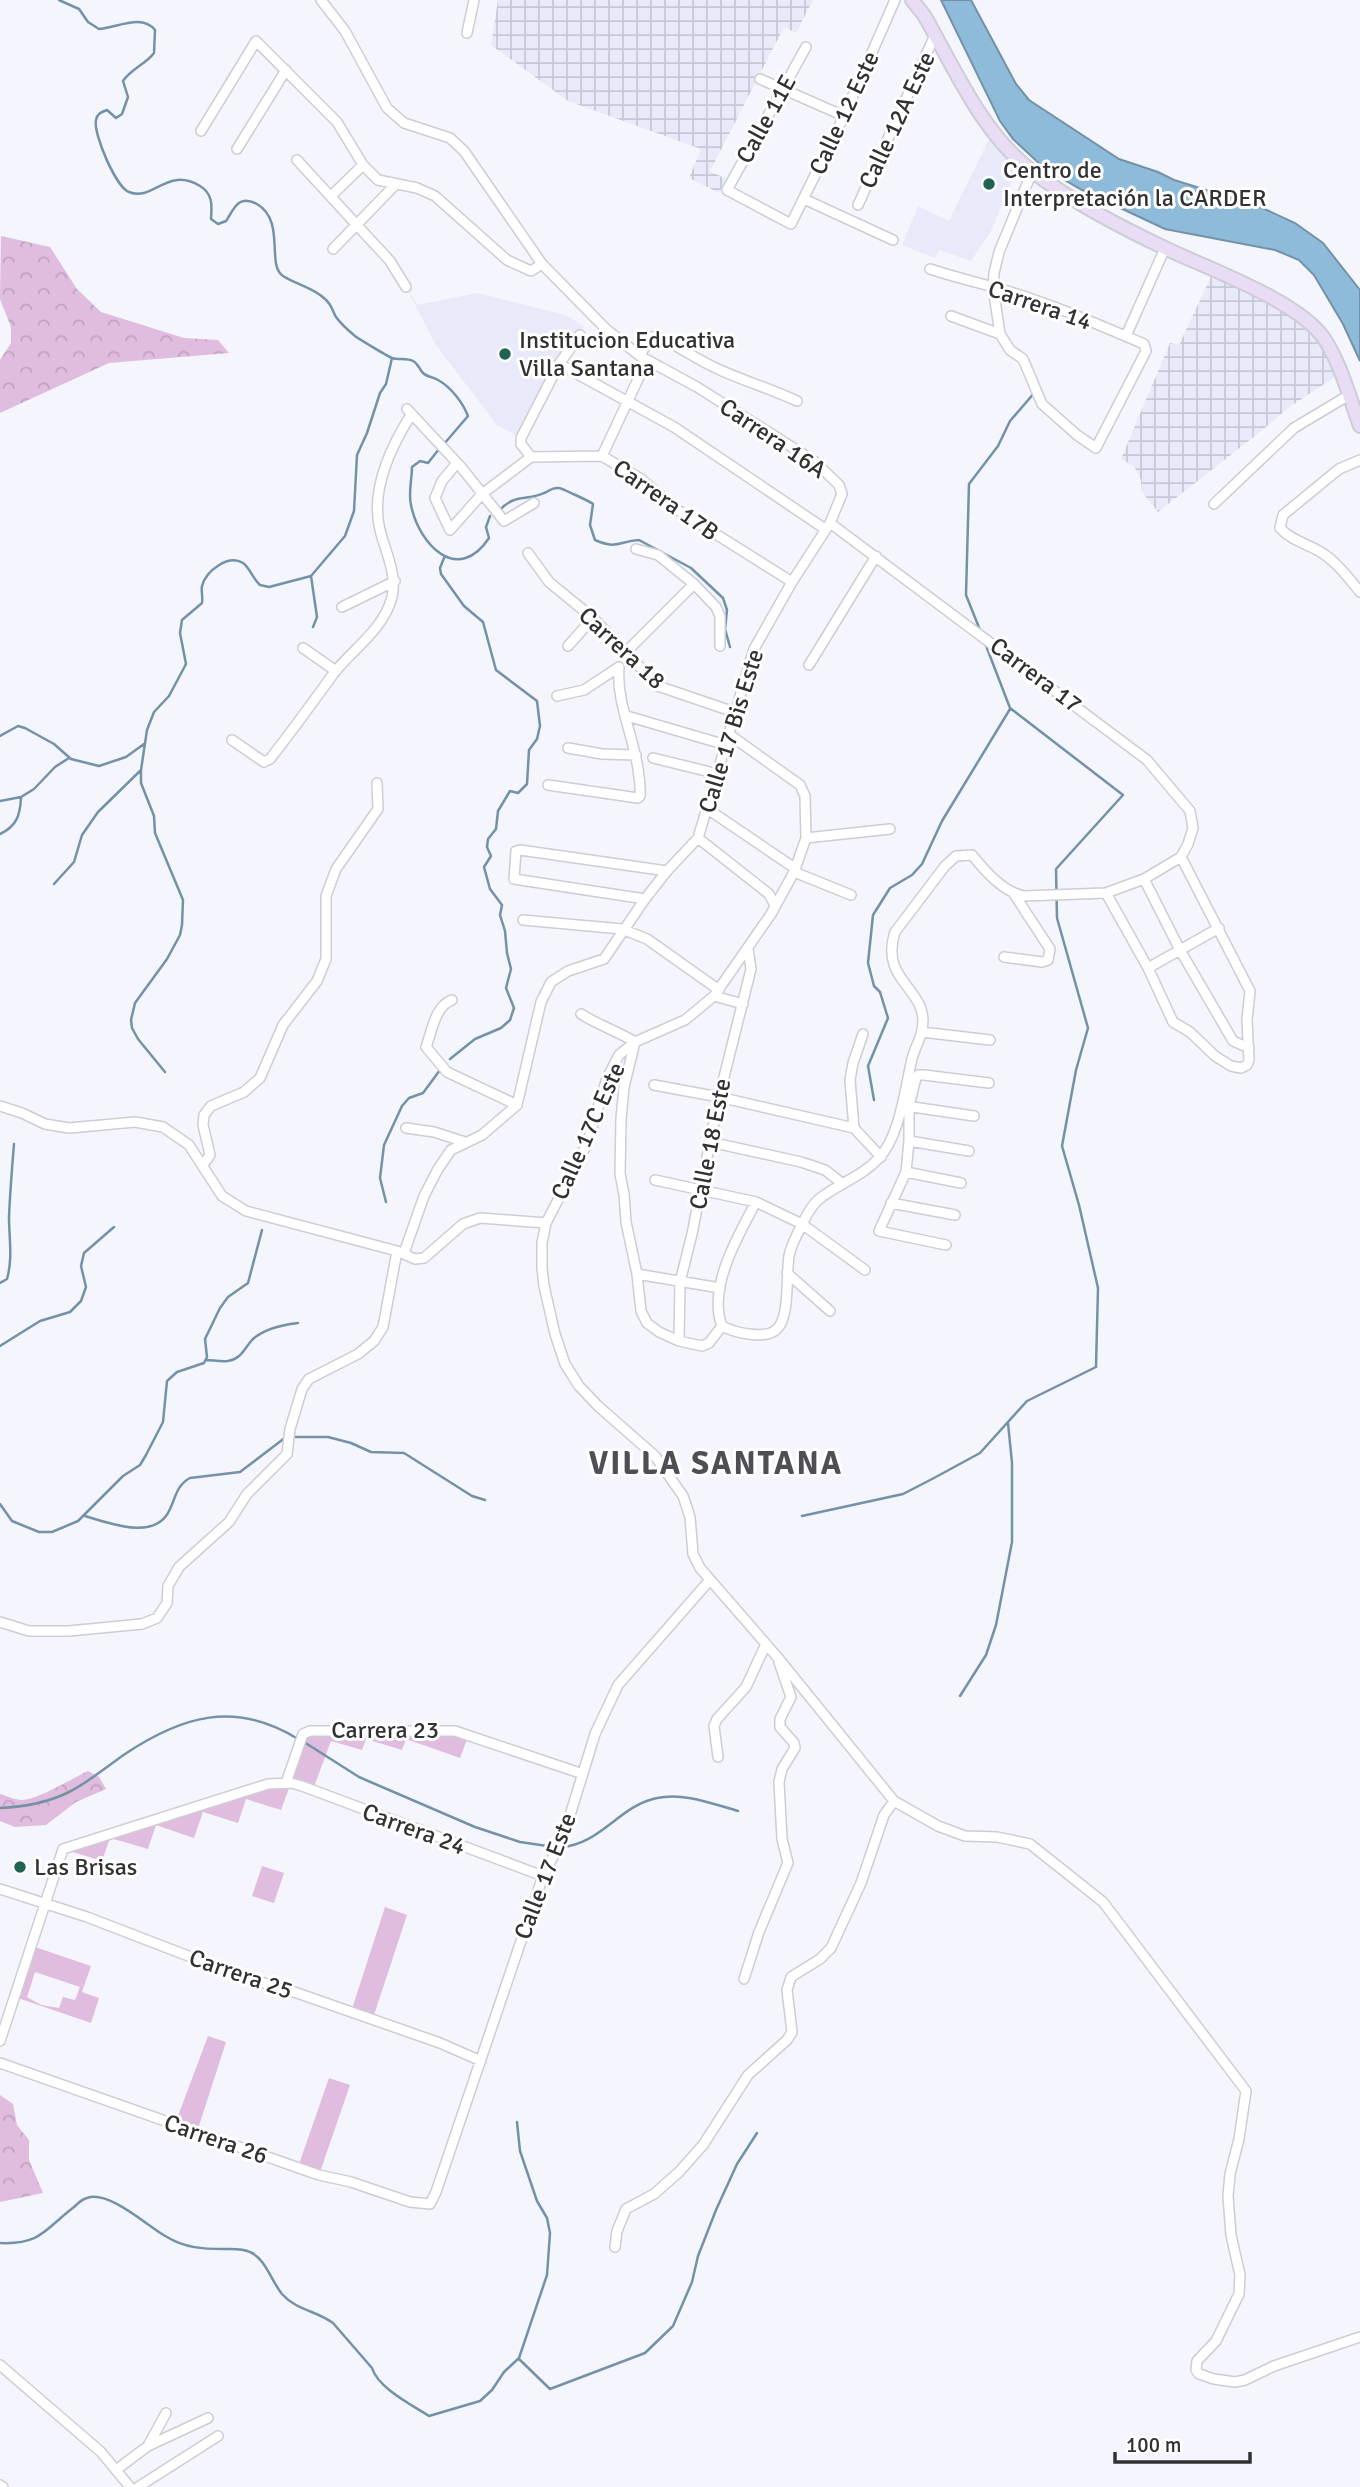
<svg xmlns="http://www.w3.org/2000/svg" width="1360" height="2487" font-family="Signika,sans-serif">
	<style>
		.built { fill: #e8e9f9 }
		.industrial { fill: url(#industrial-grid) }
		.grass { fill: #e0bcdf; fill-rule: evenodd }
		.forest { fill: url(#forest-crowns) }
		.water { fill: #8fbbda; stroke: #7392a8; stroke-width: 2 }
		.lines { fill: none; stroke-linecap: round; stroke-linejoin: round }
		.stream { stroke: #7392a8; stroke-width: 2.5 }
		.street-casing { stroke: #cdcdd5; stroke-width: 12 }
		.secondary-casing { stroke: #cdcdd5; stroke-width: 16 }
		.street { stroke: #fff; stroke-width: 9 }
		.secondary { stroke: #e8ddf4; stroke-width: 12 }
		.poi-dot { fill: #216352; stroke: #fff; stroke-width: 2.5 }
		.labels { text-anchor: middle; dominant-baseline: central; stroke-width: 6; stroke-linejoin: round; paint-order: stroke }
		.street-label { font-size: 24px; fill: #313134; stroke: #fff }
		.poi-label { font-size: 24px; fill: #313134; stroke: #fff; text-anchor: start }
		.district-label { font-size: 32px; font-weight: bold; letter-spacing: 2px; fill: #4e4e55; stroke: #fff }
	</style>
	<defs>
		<pattern id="industrial-grid" width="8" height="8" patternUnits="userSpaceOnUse" patternTransform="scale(1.75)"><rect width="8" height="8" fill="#e8e9f9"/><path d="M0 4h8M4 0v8" fill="none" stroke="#c7c8d6"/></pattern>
		<pattern id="forest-crowns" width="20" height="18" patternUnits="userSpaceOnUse" patternTransform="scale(1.75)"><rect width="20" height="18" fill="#e0bcdf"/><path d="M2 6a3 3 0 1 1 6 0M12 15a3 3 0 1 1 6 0" fill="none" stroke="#c1a2c0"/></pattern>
	</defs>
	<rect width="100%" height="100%" fill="#f4f5fd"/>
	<path class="built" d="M993,131L1020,161L991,231L971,261L939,250L935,258L902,245L918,206L949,221Z
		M406,287L418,305L477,293L565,315L584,326L521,438L497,425L436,345Z"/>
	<path class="industrial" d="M498,0H813L796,33L784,27L710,171L726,179L719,193L689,178L701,149L568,101L491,45Z
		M1214,270L1313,326L1341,373L1288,408L1260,432L1158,512L1142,492L1141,480L1134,466L1121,459L1170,343L1179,345Z"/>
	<path class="grass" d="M303,1734H469L460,1758L406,1739L402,1750L366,1739L362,1750L331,1741L312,1792L291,1783L281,1810L246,1799L238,1823L203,1812L194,1838L156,1825L148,1849L110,1838L102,1861L63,1849L286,1783Z
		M262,1866L284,1873L274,1903L252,1896Z
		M385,1907L407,1915L372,2021L351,2012Z
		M32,1946L91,1966L82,1992L99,1998L91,2023L15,1997ZM35,1972L80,1987L75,2000L63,1997L59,2008L41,2005L27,1997Z
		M208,2036L226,2042L197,2132L175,2124Z
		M329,2078L350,2085L319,2175L298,2167Z"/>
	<path class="forest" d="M1,236L50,247L77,289L101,312L184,338L218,340L229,353L109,363L0,413V360L11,343V327L0,299Z
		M88,1771L99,1777L106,1789L76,1802L46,1825L15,1827L0,1821V1794C7,1796 15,1800 22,1800C39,1799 71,1779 88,1771Z
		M0,2095L13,2104L17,2125L29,2140V2160L43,2193L0,2202Z"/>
	<path class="water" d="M941,0H971L1016,84L1029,100L1119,159L1158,172L1174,180L1258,206L1295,223L1323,243L1360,290V361L1343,324L1314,275L1299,260L1275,250L1165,229L1082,190L1044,168L1013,139L1000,121Z"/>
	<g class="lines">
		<path class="stream" d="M59,0L79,9L88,22L99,29C116,28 142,13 155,30L154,53C146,64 131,69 123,81L128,97L122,114L116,118L107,110C101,112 97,114 96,120C93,134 116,187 129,192C154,202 166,166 200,186C213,194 212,205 211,219L218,224L226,221C234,209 238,194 257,204C286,221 266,265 283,276C297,285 313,287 325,299C332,305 332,310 336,317C341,324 349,331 355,336C359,339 387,356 392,358C398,360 407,358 413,361C419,364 419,369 423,373C427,377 433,377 438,380C451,387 463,403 468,416L444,444
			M439,449L428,463L420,461L412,467C412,479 408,494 411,505C419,545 458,585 489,538L486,527L490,516
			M499,511C514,493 528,501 544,493C550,491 551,487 559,488C561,488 591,502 593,504L590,525L595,540C618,550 619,541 639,540L691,568L723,598L727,610L725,629L730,647
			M444,558L440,568L441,574L464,606L483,622L496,670L537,701L540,726L537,739L529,750L527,784L518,793L510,791L498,811L496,829L488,839L487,847L491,856L484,867L490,889L502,905L500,915L505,931L507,953L511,969L506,988L514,1008L510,1020L501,1028L475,1039L450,1059
			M311,576L317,617L313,627
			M980,630L966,595L969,484L998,446L1010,421L1035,392
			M0,736L18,726L25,728L54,744L71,759L99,766L126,757L144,744
			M0,801L21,797L34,789L55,767L69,758
			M0,834C17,826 20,815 21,798
			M54,884L74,862L82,835L98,812L141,770
			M165,1072L138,1039L132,1028L131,1020L135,1003L167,959L180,935L182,925L183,900L155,833L154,816L141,783V770L147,730L154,712L169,696L186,664L180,633L182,620L202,603C203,597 201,591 202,586C206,571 228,554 243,563C250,568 253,579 260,585L269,587L311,576L345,536L354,511L357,455L367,433L380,393L386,384L392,358
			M874,1100L868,1066L888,1018L880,992L874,986L868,963L873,915L890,888L912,875L922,864L942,821L1010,709
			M386,1202L380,1178L384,1145L402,1106L409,1098L423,1093L440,1070
			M0,1283L7,1279C13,1258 9,1238 9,1217C10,1192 12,1168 14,1144
			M0,1346L40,1321L70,1312L81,1301L86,1287L81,1266L84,1253L114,1227
			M206,1360C212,1360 221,1362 228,1361C241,1359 244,1349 252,1340C263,1329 282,1325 298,1323
			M293,1437H328L351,1443L371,1452L404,1453L472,1496L485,1500
			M0,1504L12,1521L39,1532H52L78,1521L123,1476L140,1465L146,1455L163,1422L167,1381L177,1372L204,1363L207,1357L205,1339L220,1308L228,1297L248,1283L262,1230
			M85,1516C109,1523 156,1542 170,1509C176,1496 177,1485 190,1478L240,1472L286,1437
			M802,1516L903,1494L934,1478L980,1453L1027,1401L1096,1367L1098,1288L1079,1205L1062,1146L1076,1070L1088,1028L1057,918L1056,869L1123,795L1010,708L985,643
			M960,1696L986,1655L996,1625L1012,1542V1463L1008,1423
			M304,1742L359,1777L475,1827L520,1842L554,1847
			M0,1808C23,1807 46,1803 67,1793C88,1783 106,1767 125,1754C182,1716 235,1700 298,1739
			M561,1847C600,1845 620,1805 657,1798C683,1792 713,1804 738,1811
			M0,2243C41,2245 45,2229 74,2207C77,2204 82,2199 87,2198C109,2190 147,2226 167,2237C185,2248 203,2249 224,2249C232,2249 242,2248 250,2252C265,2258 272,2282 282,2294C296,2310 317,2311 333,2323L372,2368C378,2388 412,2405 429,2416L480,2401L492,2390L504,2372L519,2358L547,2275L550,2233L547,2218L537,2201L520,2151L517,2122
			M519,2359L550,2389L645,2353L673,2326L692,2282L698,2256L716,2210L737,2164L757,2133"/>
		<defs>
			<path id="street" d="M321,0L345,31L387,108L404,123L450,138L464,151L542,264L606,329L640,356L697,387L814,461L839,485L842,494L830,523L792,582L754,649L698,838L667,871L645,899L604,959L568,971L551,982L541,1002L517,1105L482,1135L451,1150L438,1169L424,1196L404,1253
				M467,33L474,0
				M806,47L727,190L791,224L844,116L895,0
				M760,79L844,116
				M201,131L256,41L337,122L363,165L378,180L417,188L435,196L507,260L531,271L542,264
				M237,149L286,70
				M297,160L390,261L406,287
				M331,196L363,165
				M804,199L893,240
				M858,205L935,35
				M333,249L396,184
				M930,269C951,276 972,281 993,287C1045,301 1095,323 1144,344L1146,351L1096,448L1077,435L1042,404L1023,359L1010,350L1000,334L993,287L994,273L999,252L1032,172
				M951,316L1000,334
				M1126,336L1165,248
				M640,356L650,337C663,335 678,348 690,354C725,376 760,384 797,401
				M559,364L674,427L825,529
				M407,409L461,467L504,521L534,503
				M602,456L647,360
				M531,457L602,456L641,479L676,509L792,582
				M531,457L521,444V438L559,364L580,335
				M1360,460L1339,469L1283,515L1280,528C1291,540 1305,543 1319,551C1336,561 1348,577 1360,592
				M457,463L442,481L435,498L450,530L482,494L531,457
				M1214,504L1294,428L1349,395
				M636,549L658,555L694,584L716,607L720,616V646
				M528,553L549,582L593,618L658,686L737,713
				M342,607L395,581
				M568,646L593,618
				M303,648L336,671
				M627,651L694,584
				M809,665L876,556
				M557,696L584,690L619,667
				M627,716L726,745
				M730,735L800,785L805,796L806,838L794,872L771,914L714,996L685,1020L635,1042L619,1055L607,1078L587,1144L546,1223L542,1243V1268L544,1286L555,1334L565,1364L579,1386L598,1406L655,1456L683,1496L690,1517L693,1554L700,1568L779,1659L894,1801L938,1826L965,1836L997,1837L1030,1844L1103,1902L1246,2091L1239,2139L1230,2174L1228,2196L1231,2235L1240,2275L1239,2294L1216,2341L1197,2361L1196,2370L1199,2374L1214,2379L1235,2382L1245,2380L1274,2366L1360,2337
				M232,740L264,762L270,759C292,731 313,702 334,673C353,649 384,629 392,597C397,573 386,554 380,530C370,490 390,448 411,415
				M568,748L602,754L636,755
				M653,758L718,774
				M548,785L638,798L640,796C641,787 639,778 638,769C633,735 616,701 619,667
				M706,808L796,869
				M698,838L769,894L775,905
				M806,838L890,829
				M794,872L851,895
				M1144,879L1180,950L1233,1041L1249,1048
				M1106,893L1148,968L1173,1022L1190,1032L1215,1056L1231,1066L1241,1068L1247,1065L1249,1060L1247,1020L1250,991L1181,857
				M645,899L514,879L516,851L520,850L667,871
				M523,920L622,929L647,939L719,990
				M1004,957L1042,962L1048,960L1050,949L1014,894
				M1148,968L1219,928
				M714,996L743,1004
				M452,1000C435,1006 432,1031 426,1047L447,1072L517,1105
				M581,1014C598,1025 617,1031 635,1042
				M922,1032L990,1040
				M863,1034L853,1063L850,1080L854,1128L881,1157
				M635,1042L624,1087L621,1119L620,1174L624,1194L626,1222L637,1274L641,1311L647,1323L659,1332L679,1341L702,1346L709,1343L722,1326
				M654,1085L719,1097L854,1128
				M0,1106L22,1113L45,1124L69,1128L135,1122L163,1127L189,1145L222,1196L246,1211L397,1251L415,1259L424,1258L463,1224L480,1218L546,1223
				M906,1106L974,1116
				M406,1128L434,1132L465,1142
				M909,1141L969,1151
				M710,1142L801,1162L825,1170L843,1184
				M203,1165L210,1155L203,1125L204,1115L211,1106L244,1092L260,1078L283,1025L317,981L326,959V896L336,869L378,809L377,783
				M906,1172L961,1183
				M655,1180L756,1202L802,1224L865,1270
				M891,1203L955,1215
				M946,1245L879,1231L906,1172L909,1141V1106L916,1078L918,1075H924L989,1083
				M787,1273L830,1311
				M637,1274L720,1288
				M722,1326C735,1333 766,1340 777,1329C790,1317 786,1274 789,1256C791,1246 796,1236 801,1227C805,1218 811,1206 818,1200C837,1184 862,1177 879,1158C900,1136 905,1088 912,1059C914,1050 919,1042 921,1034C934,989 878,984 895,932L945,866L956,856L972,855C985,871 1003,892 1024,896L1106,893L1144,879L1181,857L1188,844L1193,828L1190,811L1147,760L830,523
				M722,1326C707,1288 739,1234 756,1202
				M679,1341L680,1282L692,1234L719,1097L751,969L748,949
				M0,1622L29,1631H69L142,1624L157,1618L167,1603L168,1586L179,1567L229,1522L247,1494L287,1454L290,1429L302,1389L309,1379L358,1354L374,1341L383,1327L397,1251
				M718,1757L714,1726L717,1719L746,1687L766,1644
				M286,1783L303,1734L310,1731H455L583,1774
				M0,1889L87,1917L248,1979L280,1987L440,2043L481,2061
				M744,1979L759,1932L788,1863L782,1839L779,1782L782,1769L795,1748L794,1743L780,1727V1719L791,1697L779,1662
				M0,2041L63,1849L268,1784L291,1783L302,1786L543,1876
				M0,2063L319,2175L351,2182L410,2202L430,2204L436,2192L543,1876L563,1838L595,1734L618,1685L709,1581
				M615,2247L617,2231L626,2209L654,2194L679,2172L703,2145L748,2075L787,2040L792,2032L787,1990L791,1977L820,1959L831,1948L861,1883L884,1815L894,1801
				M0,2365L101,2452L130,2487
				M148,2446L208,2418
				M116,2470L148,2446L166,2413
				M0,2485L3,2487
				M138,2487L218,2436"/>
			<path id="secondary" d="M912,0L924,15C955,69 982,134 1033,172C1074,203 1120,227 1167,249C1209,269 1296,300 1323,337C1340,361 1350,399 1360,426"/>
		</defs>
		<use href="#street" class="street-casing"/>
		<use href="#secondary" class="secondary-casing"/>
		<use href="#street" class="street"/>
		<use href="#secondary" class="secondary"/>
	</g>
	<g class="poi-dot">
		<circle cx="989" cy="184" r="7"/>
		<circle cx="505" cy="354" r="7"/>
		<circle cx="20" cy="1867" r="7"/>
	</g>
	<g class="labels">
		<g class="street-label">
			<text transform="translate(844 113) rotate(-65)">Calle 12 Este</text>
			<text transform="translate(766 119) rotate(-61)">Calle 11E</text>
			<text transform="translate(897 120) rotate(-65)">Calle 12A Este</text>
			<text transform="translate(1040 305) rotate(19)">Carrera 14</text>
			<text transform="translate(773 438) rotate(34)">Carrera 16A</text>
			<text transform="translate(666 500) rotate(35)">Carrera 17B</text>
			<text transform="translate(622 648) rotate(43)">Carrera 18</text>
			<text transform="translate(1036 675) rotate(37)">Carrera 17</text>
			<text transform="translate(731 731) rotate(-73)">Calle 17 Bis Este</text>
			<text transform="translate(588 1131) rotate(-66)">Calle 17C Este</text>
			<text transform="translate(710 1144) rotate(-79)">Calle 18 Este</text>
			<text x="385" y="1730">Carrera 23</text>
			<text transform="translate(414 1829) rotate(20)">Carrera 24</text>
			<text transform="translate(545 1876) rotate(-69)">Calle 17 Este</text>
			<text transform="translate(241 1974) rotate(19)">Carrera 25</text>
			<text transform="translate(216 2139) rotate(19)">Carrera 26</text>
		</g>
		<g class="poi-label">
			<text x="1003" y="170">Centro de<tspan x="1003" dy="28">Interpretación la CARDER</tspan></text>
			<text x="519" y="340">Institucion Educativa<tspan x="519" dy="28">Villa Santana</tspan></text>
			<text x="34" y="1867">Las Brisas</text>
		</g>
		<g class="district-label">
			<text x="716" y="1463">VILLA SANTANA</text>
		</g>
	</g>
	<path d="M1115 2452v10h135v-10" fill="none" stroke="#313134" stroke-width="3.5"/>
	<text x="1126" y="2452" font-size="21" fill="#313134" stroke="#ffffff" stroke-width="5" paint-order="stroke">100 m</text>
</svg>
